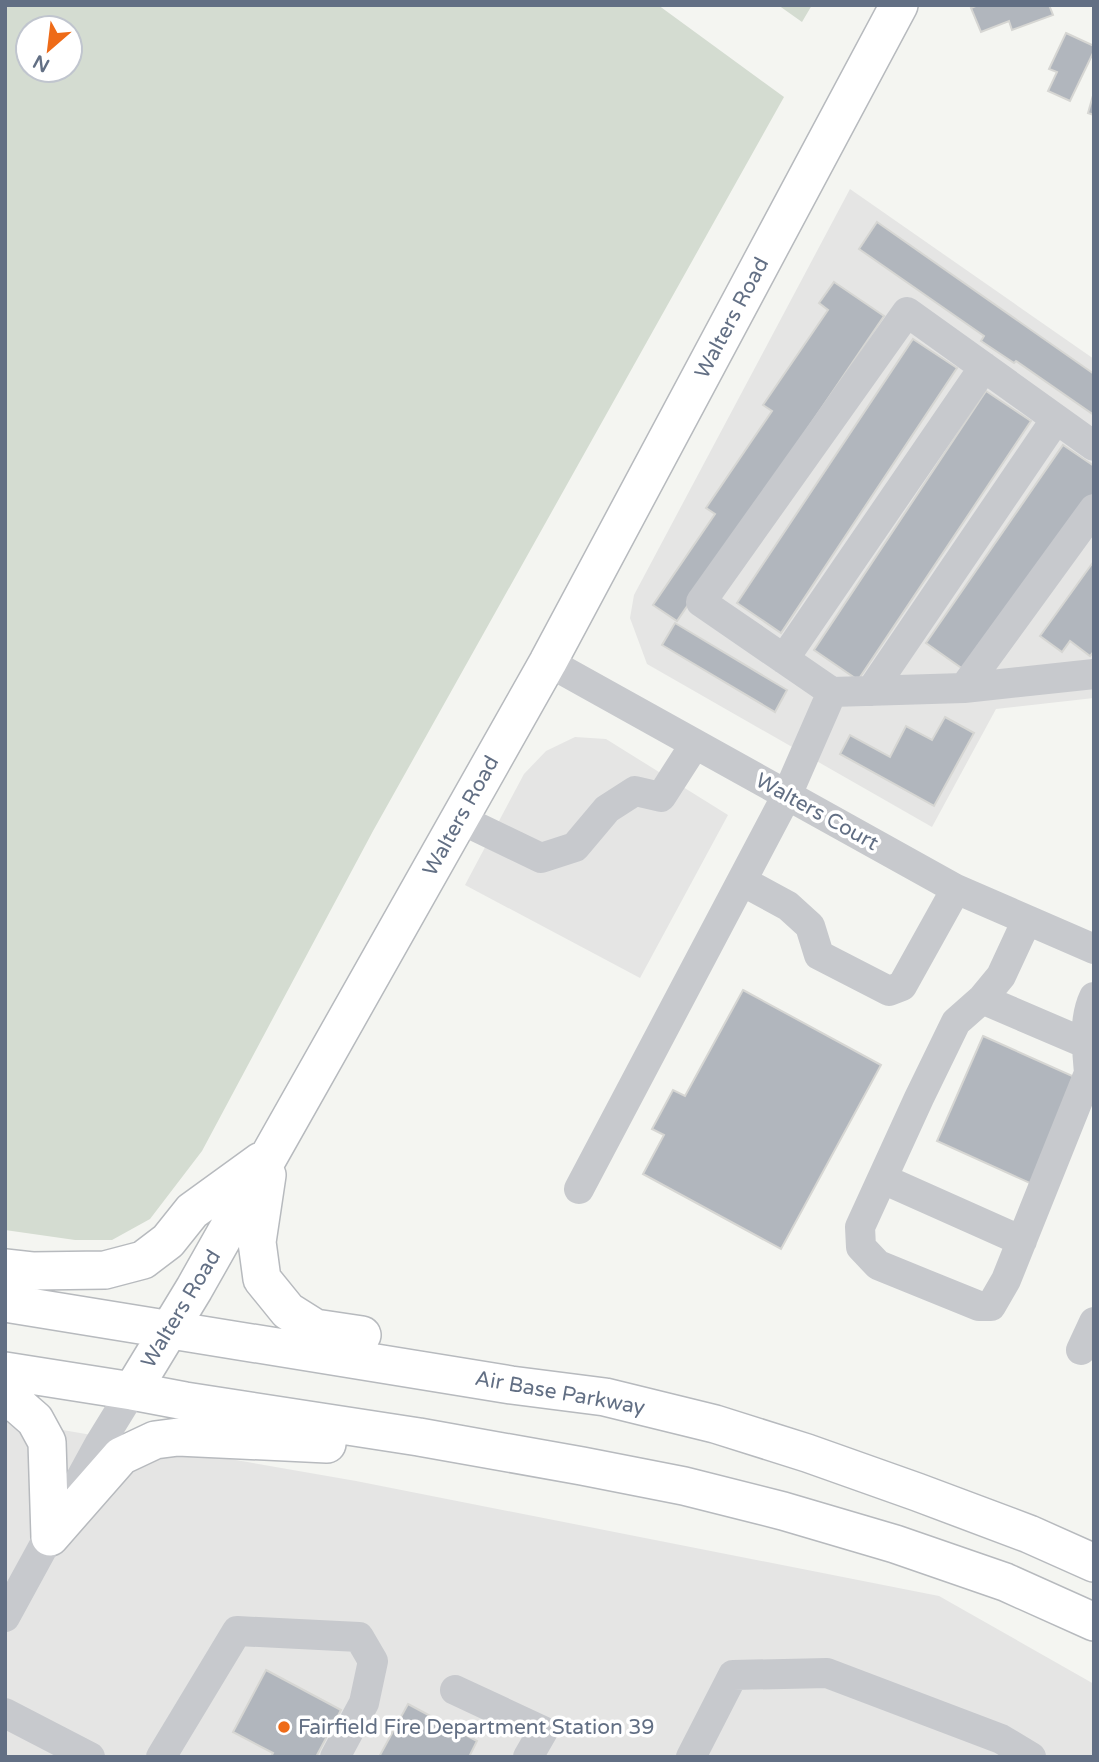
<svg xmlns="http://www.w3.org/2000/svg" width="1099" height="1762" font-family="'Varela Round',sans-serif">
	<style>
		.built { fill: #e5e5e4 }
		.green { fill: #d4dcd1; fill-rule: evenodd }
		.building { fill: #b1b6bd; stroke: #d6d6d3; stroke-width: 2 }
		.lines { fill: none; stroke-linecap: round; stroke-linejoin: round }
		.major-casing { stroke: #b7babe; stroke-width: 40 }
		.minor { stroke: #c7c9cd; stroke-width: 30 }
		.major { stroke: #fff; stroke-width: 37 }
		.poi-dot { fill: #ee6b18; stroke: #fff; stroke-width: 2.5 }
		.labels { text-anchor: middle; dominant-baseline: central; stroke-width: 7; stroke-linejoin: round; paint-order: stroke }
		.street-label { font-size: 21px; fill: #626f84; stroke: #fff }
		.poi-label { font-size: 21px; fill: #626f84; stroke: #fff; text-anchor: start }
	</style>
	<rect width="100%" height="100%" fill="#f4f5f1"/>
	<path class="built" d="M850,189L1094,359V698L996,709L932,827L647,664L630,618L634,595Z
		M575,737L606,739L728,815L640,978L465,885L524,774L546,751Z
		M5,1420L356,1481L939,1596L1094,1684V1757H5Z"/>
	<path class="green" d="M5,5H658L784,97L373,831L202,1151L150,1219L112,1240H75L5,1230ZM28,28H70V70H28Z
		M778,5H812L802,22Z"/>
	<path class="building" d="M978,5H1049L1053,15L1012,30L1009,21L981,32L971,8Z
		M1066,33L1094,46V51L1070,101L1048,91L1057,72L1049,69Z
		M1094,92V115L1088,113Z
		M877,222L1094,374V415L1016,361L1014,363L981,341L984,336L859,249Z
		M834,282L884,316L677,621L653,605L715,514L706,508L772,411L763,405L828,310L819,303Z
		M913,339L957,368L781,633L737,603Z
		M986,391L1031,421L858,680L814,650Z
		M1063,445L1094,466V494L970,674L926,643Z
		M1094,561V651L1090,656L1070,641L1062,652L1040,636Z
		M675,623L787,690L775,712L662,645Z
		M945,717L974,733L934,806L840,754L850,735L890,757L906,726L932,740Z
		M743,990L881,1065L781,1249L643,1174L664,1135L652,1129L673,1090L685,1096Z
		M983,1036L1079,1079L1032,1184L937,1141Z
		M266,1670L341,1710L316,1757H271L273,1753L233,1732Z
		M408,1704L477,1741L469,1757H379Z"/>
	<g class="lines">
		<defs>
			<path id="major" d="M267,1175L257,1242L262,1279L288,1311L315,1328L362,1335
				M5,1268L32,1271L105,1270L143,1260L168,1241L192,1211L261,1161
				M5,1303L511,1385L605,1397L715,1424L807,1453L917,1492L1029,1534L1094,1563
				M5,1371L132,1391L185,1401L419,1437L582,1466L684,1486L783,1511L895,1544L1005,1582L1094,1622
				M132,1391L194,1289L548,662L899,5
				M5,1398L19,1406L35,1420L47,1442L50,1537
				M50,1537L121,1456L155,1440L178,1437L327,1444"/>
		</defs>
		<use href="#major" class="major-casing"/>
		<path class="minor" d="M1094,446L907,312L701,602L832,692L964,688L1094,674
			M784,659L984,367
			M548,662L956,889L1094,949
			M964,688L1094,509
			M871,691L1056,419
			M460,819L541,858L575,847L607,809L635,791L661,797L695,744
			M742,881L788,906L810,926L819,955L889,991L902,986L956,889
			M1027,920L1001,976L982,999L956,1022L919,1098L860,1227L861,1247L878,1265L979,1306H991L1006,1280L1089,1073C1087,1048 1083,1020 1094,997
			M982,999L1087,1044
			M883,1179L1022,1241
			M579,1189L787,795L832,692
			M1081,1350L1094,1322
			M5,1617L100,1443L132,1391
			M455,1690L543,1731L528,1757
			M5,1713L90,1757
			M161,1757L237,1631L359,1637L373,1661L364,1703L335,1757
			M691,1757L733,1675L827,1673L1001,1739L1031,1757"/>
		<use href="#major" class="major"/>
	</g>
	<circle class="poi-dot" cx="284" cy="1727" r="7"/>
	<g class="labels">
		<g class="street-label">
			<text transform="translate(732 318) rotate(-62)">Walters Road</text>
			<text transform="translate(817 812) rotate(29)">Walters Court</text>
			<text transform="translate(461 816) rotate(-61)">Walters Road</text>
			<text transform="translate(181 1309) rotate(-59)">Walters Road</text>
			<text transform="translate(560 1393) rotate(10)">Air Base Parkway</text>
		</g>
		<g class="poi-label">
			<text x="298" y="1727">Fairfield Fire Department Station 39</text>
		</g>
	</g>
	<rect width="1099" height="1762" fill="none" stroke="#626f84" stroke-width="14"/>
	<g transform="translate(49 49) rotate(208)"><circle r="33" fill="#ffffff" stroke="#c0c5ce" stroke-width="2"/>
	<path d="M0-5L12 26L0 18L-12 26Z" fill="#ee6b18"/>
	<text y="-10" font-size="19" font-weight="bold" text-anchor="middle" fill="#626f84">N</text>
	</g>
</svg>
